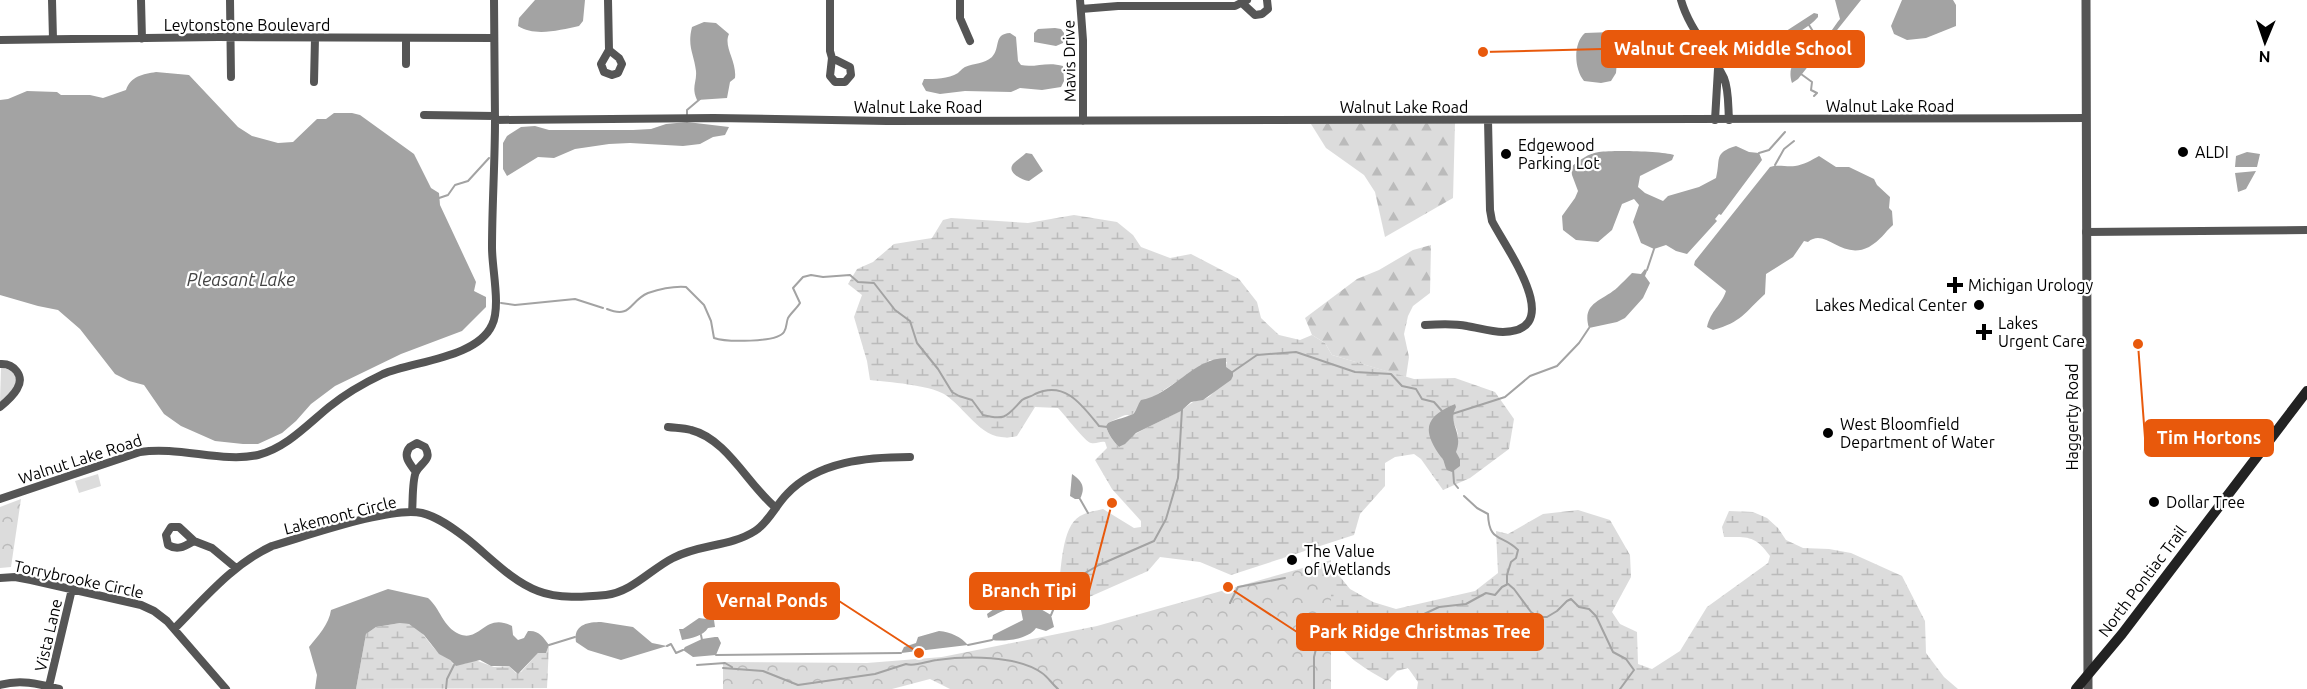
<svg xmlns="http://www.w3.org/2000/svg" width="2307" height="689" font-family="Ubuntu,sans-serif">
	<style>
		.grass { fill: #dcdcdc }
		.forest { fill: url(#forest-firs) }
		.wetland { fill: url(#wetland-marsh); fill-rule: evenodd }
		.park { fill: url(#park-crowns) }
		.water { fill: #a3a3a3 }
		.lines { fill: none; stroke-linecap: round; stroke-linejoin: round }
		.stream { stroke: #a3a3a3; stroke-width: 2 }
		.minor { stroke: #555; stroke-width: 8 }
		.tertiary { stroke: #555; stroke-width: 9 }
		.secondary { stroke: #222; stroke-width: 10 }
		.poi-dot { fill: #000; stroke: #fff; stroke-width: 2 }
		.labels { text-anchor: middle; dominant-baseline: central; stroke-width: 4.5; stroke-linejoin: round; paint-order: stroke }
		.street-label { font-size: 16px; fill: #000; stroke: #fff }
		.poi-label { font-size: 16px; fill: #000; stroke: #fff; text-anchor: start }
		.water-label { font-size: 18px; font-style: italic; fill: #444; stroke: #fff }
		.leader { fill: none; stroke: #e8590c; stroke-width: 2 }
		.callout-dot { fill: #e8590c; stroke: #fff; stroke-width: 2 }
		.callout { fill: #e8590c; stroke: #e8590c; stroke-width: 2 }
		.callout-label { font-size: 18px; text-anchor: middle; font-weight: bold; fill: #fff }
	</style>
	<defs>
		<pattern id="forest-firs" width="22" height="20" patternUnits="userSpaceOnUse" patternTransform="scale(1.5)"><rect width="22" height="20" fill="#dcdcdc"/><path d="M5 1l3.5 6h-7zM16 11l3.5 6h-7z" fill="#bbb"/></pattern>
		<pattern id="wetland-marsh" width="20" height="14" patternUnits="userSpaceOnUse" patternTransform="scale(1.5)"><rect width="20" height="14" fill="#dcdcdc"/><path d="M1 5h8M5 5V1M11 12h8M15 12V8" fill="none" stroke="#bbb"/></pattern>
		<pattern id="park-crowns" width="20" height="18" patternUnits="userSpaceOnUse" patternTransform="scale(1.5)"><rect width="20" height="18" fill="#dcdcdc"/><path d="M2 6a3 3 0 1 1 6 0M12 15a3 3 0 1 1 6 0" fill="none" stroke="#bbb"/></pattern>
	</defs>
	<rect width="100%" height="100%" fill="#fff"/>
	<path class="grass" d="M1,367C28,374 13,391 0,402Z
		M98,474L101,486L79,493L75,481Z"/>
	<path class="forest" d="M1455,123L1453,198L1385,237L1375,192L1364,175L1326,148L1311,124Z
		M1431,245L1430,293L1413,306L1408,316L1404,334L1409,357L1406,377L1332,355L1325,343L1312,335L1305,318L1357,279L1379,270L1413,250Z"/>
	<path class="wetland" d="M1074,215L1117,222L1133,235L1141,247L1170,258L1191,254L1239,279L1257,302L1261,318L1279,335L1300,340L1312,335L1325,343L1332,355L1414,379L1455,378L1495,392L1514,419L1509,449L1470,478L1443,490L1421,459L1414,454L1395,457L1385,463V486L1360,514L1354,535L1231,575L1200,562L1160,557L1148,571L1087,598L1073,600L1058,589C1062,569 1061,527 1080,516C1087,512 1095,511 1103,509L1134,528L1141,527V521L1112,489L1095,460L1107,448L1105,442C1100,441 1097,444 1091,443C1085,442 1065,415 1058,408L1035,407L1017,436C982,445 969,410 944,394C929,385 888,382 870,380L867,361L854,317L862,295L848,284L857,269L873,262L894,244L932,238L943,220L951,218L1028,223ZM1210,360L1227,362C1224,372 1220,385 1211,395C1205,401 1196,399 1190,404C1174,416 1154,423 1137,433C1129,437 1127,444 1119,447C1113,441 1108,434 1106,426L1108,423C1113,421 1121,416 1126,415C1128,415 1129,416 1131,415C1135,414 1139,401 1153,397ZM1455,404L1452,421C1459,430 1460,441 1455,452L1460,459L1444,461C1427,434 1421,419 1455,404Z
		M1578,510L1610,520L1630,555L1631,577L1612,612L1620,624L1637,632L1638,664L1652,669L1680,651L1707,607L1768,563L1770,556C1755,535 1748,537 1724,537L1722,527L1729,511L1753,512L1767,518L1778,528L1786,540L1803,548L1829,549L1851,553L1902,576L1925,621L1926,653L1944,677L1958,689H1417L1418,682L1408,668L1397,671L1387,681C1377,675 1367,670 1358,663C1343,653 1343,642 1321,647L1328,562L1350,589L1373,602L1396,609L1475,591L1498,573L1496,531L1508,534L1543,514Z
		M400,623C419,622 426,641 438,652C443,657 449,657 453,664H464L475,660L494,667L509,666L516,673L521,672L538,653H546L549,645L547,688L356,689L366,634L376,627Z"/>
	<path class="park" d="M21,499L11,567L0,568V507Z
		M1331,560V689H950L930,679L892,689H723V662L867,663L942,657L1097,626Z"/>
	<path class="water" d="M535,0H585L583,21L579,26C560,30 535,37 518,26L519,18Z
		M1835,0H1861L1798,79L1792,83C1784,59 1809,50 1825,37C1831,33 1835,25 1840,19Z
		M1902,0H1953L1956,5V26L1926,38L1907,40L1894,34L1891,26Z
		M1814,13L1818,14V17C1808,29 1792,34 1782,46L1774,37V33L1780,35Z
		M704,22L716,23L729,34C723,47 737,61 735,78L730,82L727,98L697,100C691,87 697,83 696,71C694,54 687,47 692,27Z
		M1055,28L1061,29L1064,33L1063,43L1056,46L1034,42V33L1038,29Z
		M1612,32L1619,37L1616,73L1611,81L1601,83L1584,81C1574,69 1573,43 1585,33Z
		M1010,33L1016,37L1018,61L1021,65C1035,68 1047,61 1063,66L1064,81L1061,87L1042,90L1020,88L1011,92L965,91L940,94L926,91L922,84L924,79C935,79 948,79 958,73C959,72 963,68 965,67C974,63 984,64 992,57C1001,47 993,34 1010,33Z
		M156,72L189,75L238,127L252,136L278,143L293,142L317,119H326L334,113H352L360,115L414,154L431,188L439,193L440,205L476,282L474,291L486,297V307L462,331L401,354L335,386L311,404L296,421L282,433L258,444H243L215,441L181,426L164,414L144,385L129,381L115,374L80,329L58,310L38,306L0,295V100L8,99L27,91L57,92L61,95H90L103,98L126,90C131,76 143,74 156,72Z
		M687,122L729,127L725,135L713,137L700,144L683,146L630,143L609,144L575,149L554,158L538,157L507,176L503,169V143L507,136L521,127L535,126L549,130H633L651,129L666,124Z
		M1736,146L1749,152L1759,153L1762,160L1721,215L1719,214L1715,219L1717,221L1687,254L1676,251L1666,245L1654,249L1641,243L1633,222L1639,205L1634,199L1622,204L1612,230L1598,242L1576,240L1563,230L1562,216L1575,198L1578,191L1572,175L1571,167C1578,161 1589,153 1599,152C1613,150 1662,151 1674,155L1672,160L1640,176L1638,187L1645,193L1663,201L1668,196L1699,187L1716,178C1721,159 1713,153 1736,146Z
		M2247,152L2260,154L2257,167H2235L2236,156Z
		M1026,153L1032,154L1043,171L1029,181C1022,180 1005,172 1014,163C1018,159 1022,157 1026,153Z
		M1819,156L1836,167H1849L1874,179L1877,185L1890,197L1889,208L1892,211L1893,225C1884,233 1881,240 1869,247C1841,261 1826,227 1808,242L1804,241L1793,257L1766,274L1765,294C1744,313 1742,322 1713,330L1707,327C1711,310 1721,306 1726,291L1694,265L1695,261L1770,167C1777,164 1786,167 1795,166C1803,165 1812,160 1819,156Z
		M2256,171L2246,189L2238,192L2235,173Z
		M1645,269L1647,271L1645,276L1650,283L1643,298L1625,318L1617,322L1589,328C1581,302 1603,301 1618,287C1622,283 1627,278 1632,273L1641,274Z
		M1226,358V367L1233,372V376L1231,380L1203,400L1191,402L1181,411L1136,433L1125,444L1119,447C1113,441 1108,434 1106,426L1108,423C1114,420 1130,416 1133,414C1136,412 1138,404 1141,400C1172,395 1193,358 1226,358Z
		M1455,404L1456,407C1447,424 1464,432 1456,452L1460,459V466L1452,472L1447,470C1444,465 1445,461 1441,457C1422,431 1424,417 1455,404Z
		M1072,474C1082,481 1086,487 1080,499H1075L1070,496Z
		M388,589L428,598C440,608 443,627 459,634C480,643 485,612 512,626L513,635L518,640L524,638L528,631C539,630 543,637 549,645L546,653H538L518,674L509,666H491L480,660L456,666L450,660L439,654L424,635L409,624L400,623L376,627L366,634L356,689H315L317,675L309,647C318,636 329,624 331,610Z
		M1030,594L1039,608L1051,615L1054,627L1046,631L1036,628C1029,639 1005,642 992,640L993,635L1023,620L1021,610C1008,605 999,614 988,618L987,614L1013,595Z
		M699,618L714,620L715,627L708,628C703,636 692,638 682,640L679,629H683Z
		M601,622L633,627L652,643L667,646L621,660L588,650L576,642C573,625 587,622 601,622Z
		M939,631C951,632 961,637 968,645L901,653L904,647L916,643L918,637Z
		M715,637H718L721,643L716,655L693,657L683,650L685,647L702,639Z"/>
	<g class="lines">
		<path class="stream" d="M1809,25L1819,41
			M1801,74L1812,82L1811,90L1817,93L1814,96
			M687,122V110L700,99
			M1759,153L1769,150L1785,132
			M1775,165L1784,149L1794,141
			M439,198L448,195L455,185L468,181L489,158
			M1647,270L1654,249
			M501,303L515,305L575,299L603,308
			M607,309C632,319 629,301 648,293C660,289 674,286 686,287L704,305L711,321L714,338C725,342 777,343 784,332C787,328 786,323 788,318C791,313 797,308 800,303L793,288L803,277L811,275L823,277L850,275L858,282L874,283L895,310L910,321L917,343L938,369L952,392L959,396L972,400L983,415C1006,421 1007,416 1022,400C1026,397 1031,397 1035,394C1065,380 1082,405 1099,426L1107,427
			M1231,373L1257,355L1296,352L1355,372L1391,374L1402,386L1416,389L1422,399L1434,402L1442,411
			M1452,414L1505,397L1530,376L1557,366L1579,343L1589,328
			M1453,469L1454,483L1458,488
			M1464,496L1477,508L1488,514C1489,543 1502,534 1518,550L1516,558L1511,562L1507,575V583L1514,589L1531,612L1539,617H1547L1557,611L1567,601L1571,599L1579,607L1589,609L1596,616L1613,652L1626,659L1634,670L1620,689
			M1080,499L1088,513
			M1230,603L1238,587L1285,578
			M1051,615L1061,591L1071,581L1099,565L1154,541L1166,519L1178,478L1182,409
			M701,635L702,640
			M549,645L575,637
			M968,645L992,640
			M667,646L671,644L676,653L683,650
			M716,655L901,653
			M697,665L725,663L732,667
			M723,668L763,671L798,685L875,674L906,664C915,667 927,661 937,660C966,656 1017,655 1042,673C1048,677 1052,684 1058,689
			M446,689L447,679L454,665
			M1314,689V657L1317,645L1321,641L1333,637L1357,641L1376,635L1382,633L1398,620L1422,615L1439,607L1466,604L1486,593L1495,595L1502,587L1508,584"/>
		<path class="minor" d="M52,0L53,39
			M141,0L142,39
			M230,0L231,77
			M494,0L495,120
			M608,0L609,50
			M830,0V51L832,58L830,76L835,82H845L851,75L850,67L832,58
			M960,0V18L970,41
			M1080,0L1083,40V121
			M1681,0C1689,29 1711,51 1724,78C1729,90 1728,106 1729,120
			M1242,3L1255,15L1262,14L1268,9L1267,0
			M1081,9L1118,6H1235L1247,0
			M406,38V64
			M0,40L218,37L494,38
			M609,50L619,58L622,64L618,73L612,75L604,72L601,64Z
			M314,82L315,38
			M424,115L495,116
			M1715,120L1718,69
			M2086,232L2307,230
			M1425,325C1439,324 1453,323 1467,326C1479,328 1491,332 1503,332C1568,331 1505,247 1492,221L1490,210L1488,120
			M0,364C14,363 25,376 17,389C13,396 6,402 0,407
			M668,427C675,428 684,428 691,430C727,439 748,485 776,508
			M0,499L140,452C179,446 223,463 258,455C286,448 307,425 329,407C345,394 364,383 383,374C414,361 477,358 492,325C501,307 492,269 492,248C492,205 495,163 495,120L714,118L887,121L2086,118
			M412,512C413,503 412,480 416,472C421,462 433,460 425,447L417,443L410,447C402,456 410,464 416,472
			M194,541C185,546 178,551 168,545L166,535L171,527H179L194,541L212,548L236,568
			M0,578L15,577L31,580L141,605L154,611L167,621L226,689
			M174,629C205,598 233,564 272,546C307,536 391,506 422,513C438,517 453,528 466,538C488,555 511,581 538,591C558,599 585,597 606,595C632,592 651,569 673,558C699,544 730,547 755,531C768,523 776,505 787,494C818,461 868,457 910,457
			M0,685C21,679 39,684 59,689
			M49,686L72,589"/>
		<path class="tertiary" d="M2086,0L2088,689"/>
		<path class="secondary" d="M2076,689L2122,634L2307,391"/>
	</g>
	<g class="poi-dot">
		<circle cx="2183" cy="152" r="6"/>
		<circle cx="1506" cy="154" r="6"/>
		<path d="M1952 276h6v6h6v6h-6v6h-6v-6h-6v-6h6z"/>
		<circle cx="1979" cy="305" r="6"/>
		<path d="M1981 323h6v6h6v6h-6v6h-6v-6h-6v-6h6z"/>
		<circle cx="1828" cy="433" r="6"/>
		<circle cx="2154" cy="502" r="6"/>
		<circle cx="1292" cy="560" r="6"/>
	</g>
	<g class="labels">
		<g class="street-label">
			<text x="247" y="25">Leytonstone Boulevard</text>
			<text transform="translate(1069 61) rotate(-91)">Mavis Drive</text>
			<text x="1890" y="106">Walnut Lake Road</text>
			<text x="918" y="107">Walnut Lake Road</text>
			<text x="1404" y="107">Walnut Lake Road</text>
			<text transform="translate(2072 417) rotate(-90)">Haggerty Road</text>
			<text transform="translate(80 459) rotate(-18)">Walnut Lake Road</text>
			<text transform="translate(340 515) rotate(-14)">Lakemont Circle</text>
			<text transform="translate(79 579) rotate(12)">Torrybrooke Circle</text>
			<text transform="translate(2142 581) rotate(-53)">North Pontiac Trail</text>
			<text transform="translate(48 635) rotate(-77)">Vista Lane</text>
		</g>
		<g class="poi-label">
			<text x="1518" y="145">Edgewood<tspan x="1518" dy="18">Parking Lot</tspan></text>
			<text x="2195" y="152">ALDI</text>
			<text x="1968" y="285">Michigan Urology</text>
			<text x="1967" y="305" text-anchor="end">Lakes Medical Center</text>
			<text x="1998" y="323">Lakes<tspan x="1998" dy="18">Urgent Care</tspan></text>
			<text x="1840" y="424">West Bloomfield<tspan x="1840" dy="18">Department of Water</tspan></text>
			<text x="2166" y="502">Dollar Tree</text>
			<text x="1304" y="551">The Value<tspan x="1304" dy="18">of Wetlands</tspan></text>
		</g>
		<g class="water-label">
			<text x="241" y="279">Pleasant Lake</text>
		</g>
	</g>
	<path class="leader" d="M1483 52L1602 49M2138 344L2145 438M1112 503L1089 591M919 653L839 601M1228 587L1297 632"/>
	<g class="callout-dot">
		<circle cx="1483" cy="52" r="6"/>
		<circle cx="2138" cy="344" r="6"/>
		<circle cx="1112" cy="503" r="6"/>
		<circle cx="919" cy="653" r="6"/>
		<circle cx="1228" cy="587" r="6"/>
	</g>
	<g class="callout">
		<rect x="1602" y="31" width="262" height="36" rx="6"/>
		<rect x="2145" y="420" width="128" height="36" rx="6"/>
		<rect x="970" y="573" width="119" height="36" rx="6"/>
		<rect x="704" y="583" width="135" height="36" rx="6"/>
		<rect x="1297" y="614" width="246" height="36" rx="6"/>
	</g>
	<g class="callout-label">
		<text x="1733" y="55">Walnut Creek Middle School</text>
		<text x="2209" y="444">Tim Hortons</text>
		<text x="1029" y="597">Branch Tipi</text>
		<text x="772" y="607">Vernal Ponds</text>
		<text x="1420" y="638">Park Ridge Christmas Tree</text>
	</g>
	<g transform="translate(2265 42) rotate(182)" stroke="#ffffff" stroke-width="4.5" paint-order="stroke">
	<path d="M0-4.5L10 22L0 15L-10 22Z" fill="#000000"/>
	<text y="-9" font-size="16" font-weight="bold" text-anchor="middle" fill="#000000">N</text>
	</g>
</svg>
